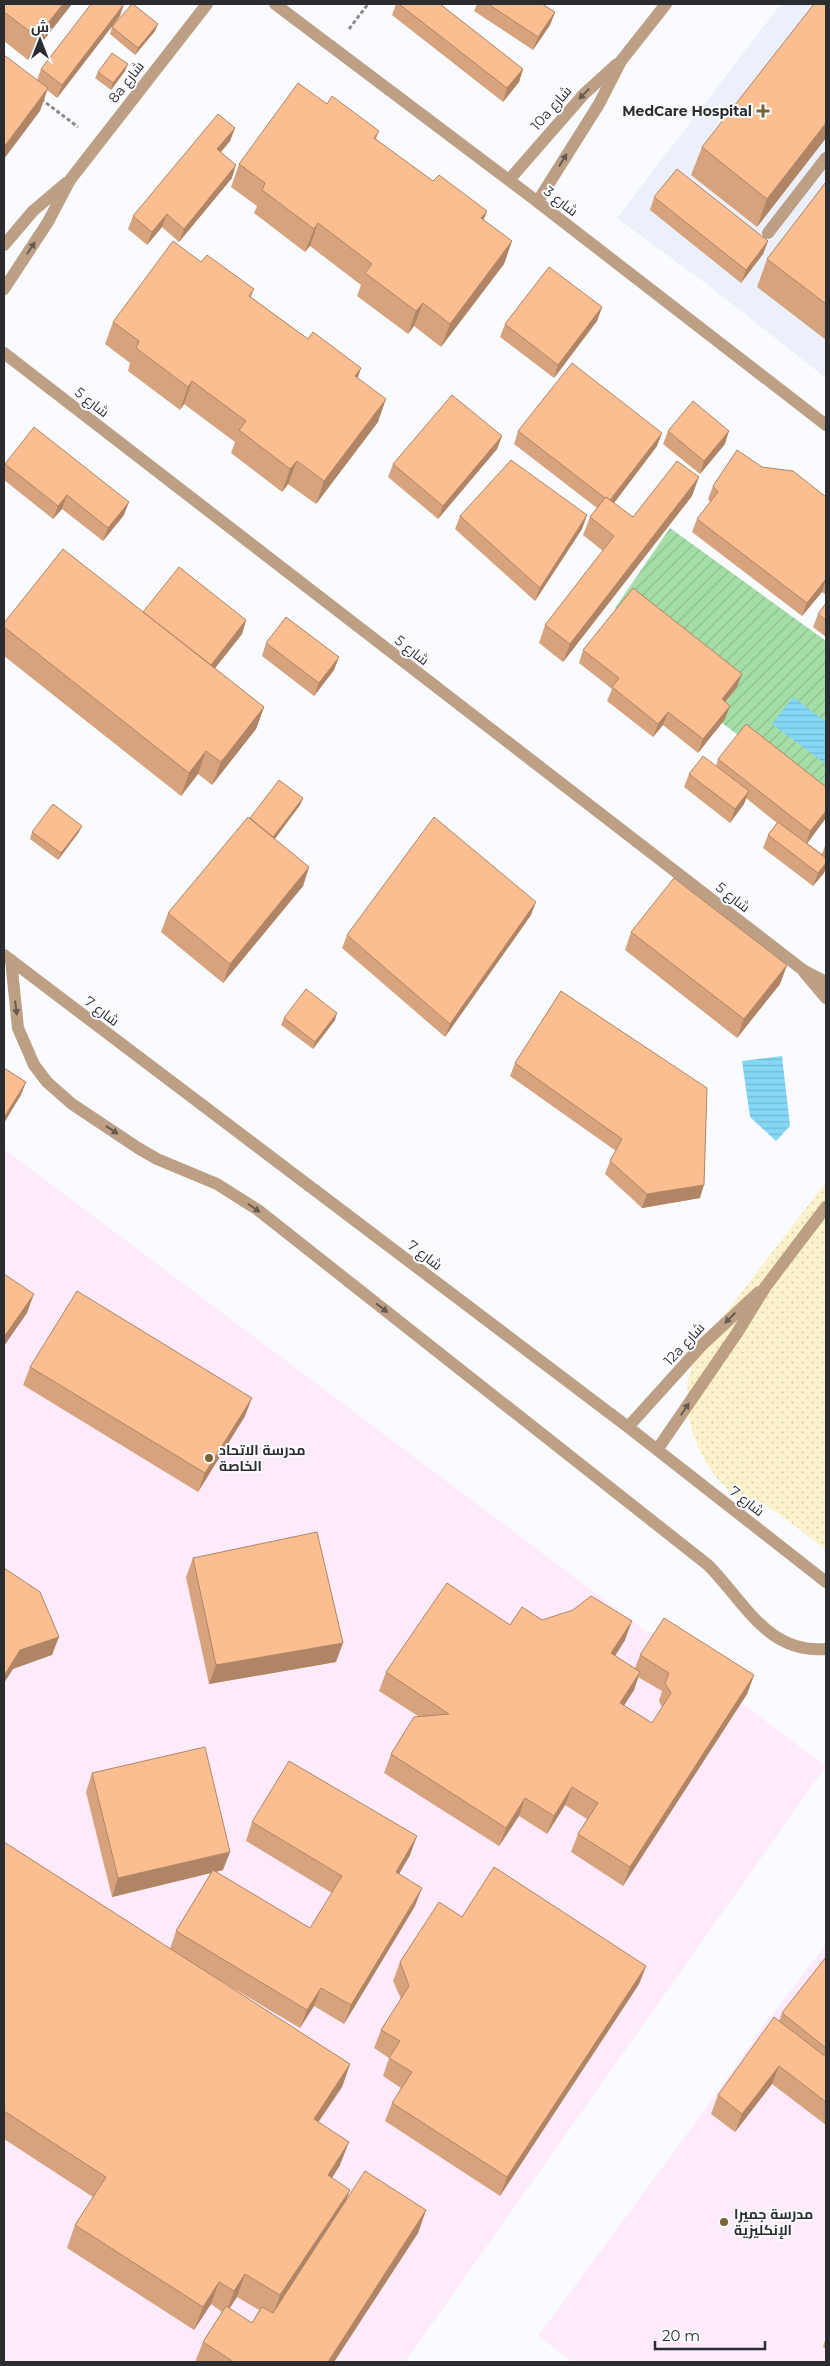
<svg xmlns="http://www.w3.org/2000/svg" width="830" height="2366" font-family="Montserrat,Cairo,sans-serif">
	<style>
		.education { fill: #fdebfc }
		.built { fill: #ebf0fb }
		.sand { fill: url(#sand-dots) }
		.garden { fill: url(#garden-furrows) }
		.water { fill: url(#water-rules) }
		.lines { fill: none; stroke-linecap: round; stroke-linejoin: round }
		.path { stroke: #8a8b8f; stroke-width: 3; stroke-dasharray: 4 2.5; stroke-linecap: butt }
		.service { stroke: #bd9f84; stroke-width: 12 }
		.minor { stroke: #bd9f84; stroke-width: 12 }
		.wall { fill: #d7a37d; fill-rule: evenodd }
		.shaded-wall { fill: #af8566 }
		.building { fill: #fabe91; stroke: #af8566 }
		.oneway { fill: #655a52 }
		.poi-dot { fill: #7a6434; stroke: #fafbfe; stroke-width: 2 }
		.labels { text-anchor: middle; dominant-baseline: central; stroke-width: 4; stroke-linejoin: round; paint-order: stroke }
		.street-label { font-size: 14px; fill: #2a2c30; stroke: #fafbfe }
		.poi-label { font-size: 14px; font-weight: bold; fill: #2a2c30; stroke: #fafbfe; text-anchor: start }
	</style>
	<defs>
		<pattern id="sand-dots" width="8" height="8" patternUnits="userSpaceOnUse" patternTransform="scale(1.25)"><rect width="8" height="8" fill="#fcf2cc"/><path d="M2 2h.1M6 6h.1" fill="none" stroke="#d8d0b0" stroke-width="1.8" stroke-linecap="round"/></pattern>
		<pattern id="garden-furrows" width="10" height="10" patternUnits="userSpaceOnUse" patternTransform="scale(1.25)"><rect width="10" height="10" fill="#a4dda6"/><path d="M-1 1l2-2M0 10L10 0M9 11l2-2" fill="none" stroke="#8dbe8f"/></pattern>
		<pattern id="water-rules" width="6" height="5" patternUnits="userSpaceOnUse" patternTransform="scale(1.25)"><rect width="6" height="5" fill="#85d7f6"/><path d="M0 2.5h6" fill="none" stroke="#73b9d3"/></pattern>
	</defs>
	<rect width="100%" height="100%" fill="#fafbfe"/>
	<path class="education" d="M4,1149L826,1766L405,2362H4Z
		M826,1944V2362H573L538,2336L706,2108L761,2029Z"/>
	<path class="built" d="M781,4H826V378L708,285L617,218Z"/>
	<path class="sand" d="M826,1182V1550C806,1535 786,1518 765,1505C758,1500 747,1504 740,1499C705,1476 682,1425 688,1383C690,1369 696,1356 702,1344Z"/>
	<path class="garden" d="M670,528L826,641V802L705,710L717,691L615,608Z"/>
	<path class="water" d="M793,697L826,722V764L772,724Z
		M782,1056L790,1126L776,1141L750,1117L742,1061Z"/>
	<g class="lines">
		<path class="path" d="M349,29L368,4
			M41,99L78,127"/>
		<path class="service" d="M768,233L826,158
			M11,960L18,1028L34,1065L47,1082L72,1104L138,1148L157,1159L217,1184L258,1210L708,1565C744,1601 767,1654 826,1649"/>
		<path class="minor" d="M275,4L526,193L826,425
			M509,180L584,94L617,64
			M538,201L599,104L621,61L666,4
			M4,245L33,211L66,183
			M4,289L48,222L70,180L207,4
			M4,353L803,970L826,982
			M4,955L628,1427L826,1582
			M804,972L826,998
			M628,1427L703,1344L759,1292
			M657,1450L737,1333L766,1286L826,1207"/>
	</g>
	<path class="wall" d="M4,4H72L28,60L4,41Z
		M396,4H440L523,69L519,82L503,102L392,15Z
		M477,4H542L555,12L550,25L533,50L474,11Z
		M120,16L57,98L47,90L40,111L37,80L41,69Z
		M112,27L155,31L135,55L110,34Z
		M125,71L111,90L95,78L98,72Z
		M327,104L379,131L376,139L512,241L504,264L441,347L414,326L408,334L357,296L361,285L310,246L305,252L254,213L257,206L231,187L239,164Z
		M235,128L230,141L221,152L232,178L179,242L162,227L147,245L128,229L133,216Z
		M826,138L757,227L691,175L702,147Z
		M826,182V340L757,287L767,259Z
		M654,197L768,241L763,254L741,283L650,210Z
		M201,262L254,289L251,297L308,339L361,368L358,377L378,422L316,504L288,484L282,492L231,453L235,442L184,404L180,410L128,371L130,363L105,344L113,322Z
		M602,307L597,321L554,378L500,337L505,324Z
		M518,431L657,446L614,503L633,517L692,496L563,662L539,643L545,625L603,551L583,535L590,517L597,508L514,444Z
		M668,431L725,444L700,474L663,444Z
		M502,436L497,449L438,519L388,477L393,464Z
		M5,464L124,515L103,541L62,509L53,519L4,480V467Z
		M762,467L826,497V595L822,592L802,616L692,532L697,519L710,502L708,499L713,486Z
		M587,515L582,529L535,601L455,529L460,516Z
		M826,603V637L813,627L818,614Z
		M143,612L246,620L242,634L215,668L264,707L256,729L212,785L198,774L181,796L4,656V623Z
		M266,643L334,670L314,696L262,656Z
		M583,650L737,687L725,702V719L698,753L663,725L653,737L607,701L612,689L579,663Z
		M718,759L826,818L807,843L822,854L826,843V866L824,873L813,886L763,848L768,835L777,823L746,798L744,804L730,823L684,787L689,774L716,766Z
		M303,798L300,805L275,839L309,867L303,886L223,983L161,932L168,913L250,818Z
		M32,832H79L58,860L30,839Z
		M531,915L445,1037L342,948L347,935Z
		M631,932L787,965L780,984L737,1038L625,950Z
		M561,991L700,1198L642,1208L605,1174L610,1161L616,1151L510,1076L515,1063Z
		M284,1018L335,1020L313,1049L281,1025Z
		M30,1367L245,1416L198,1492L23,1385Z
		M193,1558L336,1662L209,1684L186,1577Z
		M542,1620L625,1640L615,1656L635,1668L640,1655L754,1675L747,1694L623,1886L571,1852L578,1834L587,1819L565,1805L547,1834L519,1816L499,1846L384,1773L391,1754L418,1716L379,1691L386,1672L510,1625ZM638,1677L662,1691L659,1701L662,1707L652,1723L624,1705L634,1690Z
		M92,1773L223,1870L215,1872L310,1928L332,1893L246,1841L252,1822L410,1855L399,1874L415,1906L344,2024L314,2006L300,2028L199,1968L350,2064L342,2087L318,2122L340,2165L332,2178L346,2201L426,2210L418,2233L334,2362H195L203,2342L222,2312L211,2304L194,2330L67,2248L75,2225L93,2197L4,2139V1842L170,1949L176,1931L211,1873L112,1897L86,1792ZM237,2297L259,2310L252,2323L229,2308Z
		M462,1917L646,1966L639,1984L500,2196L385,2121L392,2103L401,2088L383,2076L389,2058L374,2048L381,2030L401,1999L393,1981L400,1962Z
		M826,1957V2125L772,2084L735,2132L711,2114L718,2095L779,2021L782,2013Z
		M826,2337V2349L823,2347Z"/>
	<path class="shaded-wall" d="M63,4H72L28,60L37,37Z
		M124,4L120,16L57,98L62,85Z
		M555,12L550,25L533,50L538,37Z
		M158,24L155,31L135,55L138,48Z
		M128,64L125,71L111,90L113,83Z
		M523,69L519,82L503,102L507,88Z
		M48,88L40,111L4,159V147Z
		M826,123V138L757,227L767,199Z
		M235,128L230,141L212,163L217,149Z
		M236,165L232,178L179,242L184,229Z
		M487,211L479,233L481,218Z
		M167,214L162,227L147,245L152,232Z
		M318,223L310,246L305,252L314,229Z
		M512,241L504,264L441,347L450,324Z
		M768,241L763,254L741,283L746,270Z
		M423,303L414,326L408,334L416,311Z
		M602,307L597,321L554,378L558,365Z
		M361,368L353,391L355,376Z
		M192,381L184,404L180,410L188,387Z
		M386,399L378,422L316,504L324,481Z
		M729,431L725,444L700,474L704,461Z
		M662,433L657,446L605,515L610,501Z
		M502,436L497,449L438,519L443,506Z
		M297,461L288,484L282,492L290,469Z
		M699,477L692,496L563,662L570,644Z
		M67,495L62,509L53,519L58,506Z
		M129,502L124,515L103,541L108,528Z
		M587,515L582,529L535,601L540,588Z
		M826,579L822,592L802,616L807,603Z
		M246,620L242,634L201,686L205,673Z
		M339,657L334,670L314,696L319,683Z
		M742,674L737,687L717,712L722,699Z
		M730,706L725,719L698,753L703,739Z
		M264,707L256,729L212,785L221,762Z
		M668,712L663,725L653,737L658,724Z
		M206,751L198,774L181,796L189,773Z
		M749,791L744,804L730,823L735,809Z
		M303,798L300,805L270,845L272,838Z
		M826,811V818L806,845L810,831Z
		M82,826L79,832L58,860L61,853Z
		M826,863V866L824,873L813,886L818,873Z
		M309,867L303,886L223,983L230,964Z
		M536,902L531,915L445,1037L450,1024Z
		M787,965L780,984L737,1038L744,1019Z
		M337,1013L335,1020L313,1049L315,1042Z
		M26,1082L21,1095L4,1123V1119L5,1116Z
		M704,1185L700,1198L642,1208L647,1194Z
		M34,1294L27,1313L4,1346V1337Z
		M252,1398L245,1416L198,1492L205,1473Z
		M632,1621L625,1640L605,1672L611,1653Z
		M59,1637L52,1655L13,1669L4,1683V1676L20,1650Z
		M343,1643L336,1662L209,1684L216,1665Z
		M640,1672L634,1690L614,1721L620,1703Z
		M754,1675L747,1694L623,1886L630,1867Z
		M572,1787L565,1805L547,1834L554,1816Z
		M525,1798L519,1816L499,1846L506,1828Z
		M417,1836L410,1855L389,1891L396,1872Z
		M230,1852L223,1870L112,1897L118,1878Z
		M422,1888L415,1906L344,2024L351,2005Z
		M646,1966L639,1984L500,2196L507,2177Z
		M321,1988L314,2006L300,2028L307,2010Z
		M350,2064L342,2087L305,2142L314,2119Z
		M779,2066L772,2084L735,2132L742,2114Z
		M349,2142L340,2165L319,2198L328,2175Z
		M350,2190L342,2212L272,2318L280,2295Z
		M426,2210L418,2233L334,2362H328Z
		M245,2274L237,2297L226,2314L234,2291Z
		M219,2282L211,2304L194,2330L203,2307Z"/>
	<path class="building" d="M4,4H63L37,37L4,12Z
		M91,4H124L62,85L41,69Z
		M132,4H133L158,24L138,48L112,27Z
		M399,4H440L523,69L507,88Z
		M488,4H542L555,12L538,37Z
		M814,4H826V123L767,199L702,147Z
		M112,53L128,64L113,83L98,72Z
		M4,55L48,88L4,147Z
		M298,83L327,104L332,96L379,131L374,138L433,181L439,175L487,211L481,218L512,241L450,324L423,303L416,311L365,273L372,264L318,223L314,229L262,190L265,183L239,164Z
		M218,114L235,128L217,149L236,165L184,229L167,214L152,232L133,216Z
		M677,169L768,241L746,270L654,197Z
		M826,182V304L767,259Z
		M173,241L201,262L207,255L254,289L249,296L308,339L313,332L361,368L355,376L386,399L324,481L297,461L290,469L239,430L246,421L192,381L188,387L136,348L139,341L113,322Z
		M549,267L602,307L558,365L505,324Z
		M572,363L662,433L610,500L606,497L605,498L518,431Z
		M452,395L502,436L443,506L393,464Z
		M693,401L729,431L704,461L668,431Z
		M34,427L129,502L108,528L67,495L58,506L5,464Z
		M737,450L762,467L793,471L826,497V579L807,603L697,519L718,492L713,486Z
		M511,460L587,515L540,588L460,516Z
		M677,461L699,477L570,644L545,625L614,536L590,517L606,497L633,517Z
		M63,549L264,707L221,762L206,751L189,773L4,627V623Z
		M179,567L246,620L211,665L143,612Z
		M633,588L742,674L722,699L730,706L703,739L668,712L658,724L612,687L619,678L583,650Z
		M826,603V620L818,614Z
		M286,617L339,657L319,683L266,643Z
		M746,724L826,787V811L810,831L718,759Z
		M703,756L749,791L735,809L689,774Z
		M279,780L303,798L273,837L250,818Z
		M53,804L82,826L61,853L32,832Z
		M248,817L309,867L230,964L168,913Z
		M434,817L536,902L450,1024L347,935Z
		M778,822L826,858V863L818,873L768,835Z
		M674,878L787,965L744,1019L631,932Z
		M306,989L337,1013L315,1042L284,1018Z
		M561,991L707,1088L704,1185L647,1194L610,1161L622,1139L515,1063Z
		M4,1068L26,1082L5,1116L4,1115Z
		M4,1274L34,1294L4,1337Z
		M77,1291L252,1398L205,1473L30,1367Z
		M317,1532L343,1643L216,1665L193,1558Z
		M4,1568L40,1592L59,1637L20,1650L4,1676Z
		M447,1583L510,1625L522,1607L542,1620L573,1610L591,1596L632,1621L611,1653L640,1672L620,1703L652,1723L671,1693L665,1683L669,1673L640,1655L664,1618L754,1675L630,1867L578,1834L598,1803L572,1787L554,1816L525,1798L506,1828L391,1754L414,1717L449,1714L386,1672Z
		M205,1747L230,1852L118,1878L92,1773Z
		M289,1761L417,1836L396,1872L422,1888L351,2005L321,1988L307,2010L176,1931L213,1870L310,1928L342,1876L252,1822Z
		M4,1842L350,2064L314,2119L349,2142L328,2175L350,2190L280,2295L245,2274L234,2291L219,2282L203,2307L75,2225L106,2177L4,2111Z
		M494,1867L646,1966L507,2177L392,2103L412,2072L389,2058L400,2041L381,2030L409,1986L400,1962L439,1902L462,1917Z
		M826,1957V2048L782,2013Z
		M774,2017L826,2057V2102L779,2066L742,2114L718,2095Z
		M365,2171L426,2210L328,2362H234L203,2342L226,2306L252,2323L262,2307L273,2313Z"/>
	<defs><path id="oneway-solid" d="M-6-.8H1V-3.2L6.5 0L1 3.2V.8H-6Z" transform="scale(1.25)"/></defs>
	<g class="oneway">
		<use href="#oneway-solid" transform="translate(584 94) rotate(134)"/>
		<use href="#oneway-solid" transform="translate(563 160) rotate(-58)"/>
		<use href="#oneway-solid" transform="translate(31 248) rotate(-56)"/>
		<use href="#oneway-solid" transform="translate(16 1008) rotate(83)"/>
		<use href="#oneway-solid" transform="translate(112 1130) rotate(34)"/>
		<use href="#oneway-solid" transform="translate(254 1208) rotate(35)"/>
		<use href="#oneway-solid" transform="translate(382 1308) rotate(38)"/>
		<use href="#oneway-solid" transform="translate(730 1318) rotate(136)"/>
		<use href="#oneway-solid" transform="translate(685 1409) rotate(-56)"/>
	</g>
	<g class="poi-dot">
		<path d="M760.5 103.5h5v5h5v5h-5v5h-5v-5h-5v-5h5z"/>
		<circle cx="209" cy="1458" r="5"/>
		<circle cx="724" cy="2222" r="5"/>
	</g>
	<g class="labels">
		<g class="street-label">
			<text transform="translate(126 82) rotate(-52)">8a شارع</text>
			<text transform="translate(551 108) rotate(-49)">10a شارع</text>
			<text transform="translate(561 201) rotate(38)">شارع 3</text>
			<text transform="translate(92 402) rotate(38)">شارع 5</text>
			<text transform="translate(412 650) rotate(38)">شارع 5</text>
			<text transform="translate(733 897) rotate(38)">شارع 5</text>
			<text transform="translate(102 1011) rotate(37)">شارع 7</text>
			<text transform="translate(425 1255) rotate(37)">شارع 7</text>
			<text transform="translate(684 1344) rotate(-47)">12a شارع</text>
			<text transform="translate(747 1501) rotate(38)">شارع 7</text>
		</g>
		<g class="poi-label">
			<text x="752" y="111" text-anchor="end">MedCare Hospital</text>
			<text x="219" y="1450">مدرسة الاتحاد<tspan x="219" dy="16">الخاصة</tspan></text>
			<text x="734" y="2214">مدرسة جميرا<tspan x="734" dy="16">الإنكليزية</tspan></text>
		</g>
	</g>
	<rect width="830" height="2366" fill="none" stroke="#2a2c30" stroke-width="10"/>
	<g transform="translate(40 40)" stroke="#fafbfe" stroke-width="4" paint-order="stroke">
	<path d="M0-4L9 19L0 12L-9 19Z" fill="#2a2c30"/>
	<text y="-8" font-size="14" font-weight="bold" text-anchor="middle" fill="#2a2c30">ش</text>
	</g>
	<path d="M655 2341v8h110v-8" fill="none" stroke="#2a2c30" stroke-width="2.5"/>
	<text x="662" y="2341" font-size="15" fill="#2a2c30" stroke="#fafbfe" stroke-width="4" paint-order="stroke">20 m</text>
</svg>
